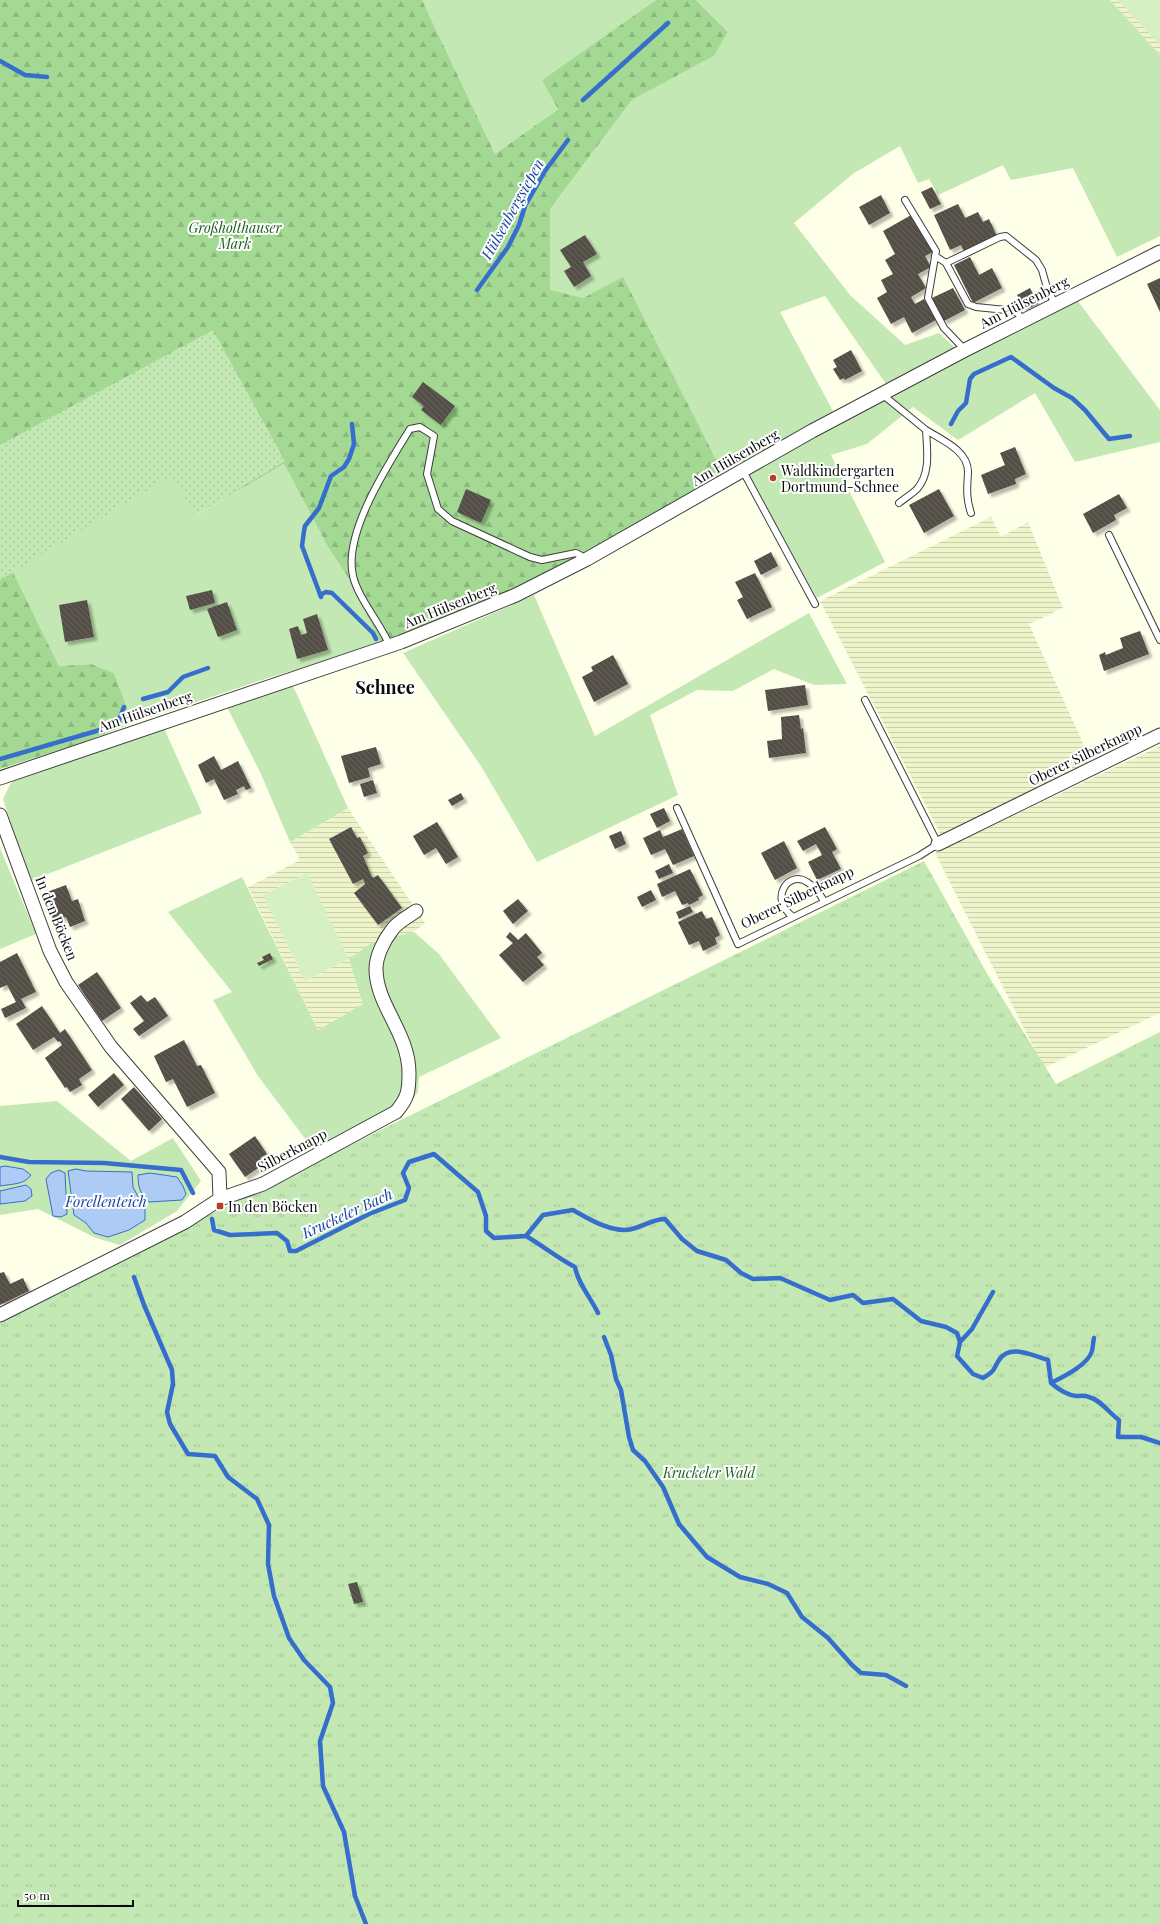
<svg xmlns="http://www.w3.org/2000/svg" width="1160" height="1924" font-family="'Playfair Display',serif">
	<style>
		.farmland { fill: url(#farmland-rules) }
		.grass { fill: #c3e8b3 }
		.forest { fill: url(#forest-firs) }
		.park { fill: url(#park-tufts) }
		.garden { fill: url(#garden-dots) }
		.pitch { fill: #d7efc5 }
		.water { fill: #aecbf6; stroke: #356ecd }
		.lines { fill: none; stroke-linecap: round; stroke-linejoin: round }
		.stream { stroke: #356ecd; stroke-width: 4.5 }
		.building { fill: url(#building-back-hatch); filter: url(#shadow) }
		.lane-casing { stroke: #3e3e3e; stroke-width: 8 }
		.street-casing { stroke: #3e3e3e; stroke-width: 15 }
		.lane { stroke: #fff; stroke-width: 6 }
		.street { stroke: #fff; stroke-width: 13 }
		.poi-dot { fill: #ba3e24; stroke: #fff; stroke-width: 1.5 }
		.labels { text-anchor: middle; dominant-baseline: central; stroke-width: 4; stroke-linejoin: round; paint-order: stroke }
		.park-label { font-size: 14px; font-style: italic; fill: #1c611d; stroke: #fff }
		.street-label { font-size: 14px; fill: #0b0b0b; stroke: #fff }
		.poi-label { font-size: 14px; fill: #0b0b0b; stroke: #fff; text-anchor: start }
		.water-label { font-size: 15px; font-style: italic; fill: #15439b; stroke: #fff }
		.district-label { font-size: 18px; font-weight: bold; fill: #0b0b0b; stroke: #fff }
	</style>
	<defs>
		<pattern id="farmland-rules" width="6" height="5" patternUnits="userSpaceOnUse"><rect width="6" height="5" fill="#eef4ca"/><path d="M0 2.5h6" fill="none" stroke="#cbd0ac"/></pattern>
		<pattern id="forest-firs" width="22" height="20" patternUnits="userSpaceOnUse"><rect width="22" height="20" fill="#a3d993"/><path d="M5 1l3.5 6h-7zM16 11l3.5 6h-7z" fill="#8bb97d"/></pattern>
		<pattern id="park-tufts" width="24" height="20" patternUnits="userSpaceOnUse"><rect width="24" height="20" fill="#c3e8b3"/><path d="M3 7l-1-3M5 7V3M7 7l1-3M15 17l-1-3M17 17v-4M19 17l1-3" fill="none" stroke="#a6c699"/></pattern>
		<pattern id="garden-dots" width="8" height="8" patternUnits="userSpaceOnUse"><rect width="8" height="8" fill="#c3e8b3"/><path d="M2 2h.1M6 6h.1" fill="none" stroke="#a6c699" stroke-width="1.8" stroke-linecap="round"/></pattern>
		<pattern id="building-back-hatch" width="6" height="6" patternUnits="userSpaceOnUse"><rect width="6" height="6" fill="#534f47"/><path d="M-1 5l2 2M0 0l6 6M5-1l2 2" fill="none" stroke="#67645d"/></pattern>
		<filter id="shadow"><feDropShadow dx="3.5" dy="3.5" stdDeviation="1" flood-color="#0004"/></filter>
	</defs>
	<rect width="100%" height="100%" fill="#feffe9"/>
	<path class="farmland" d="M1110,0H1160V55Z
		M991,517L1001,537L1028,522L1063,608L1029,624L1092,763L941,835L820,601Z
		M1160,746V1013L1044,1068L935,853Z
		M348,808L425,923L414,932L373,942L364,1004L318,1030L248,887L300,860L290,842Z"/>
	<path class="grass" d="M422,0H656L542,80L559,108L495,154Z
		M696,0H1110L1160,55V236L1117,257L1073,168L1011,180L1003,165L938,195L929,179L918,183L900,146L854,173L794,223L850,295L905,345L939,333L965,357L1077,300L1160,410V442L1075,462L1035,393L958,440L913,407L867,444L831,455L885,562L817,598L749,475L821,434L886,384L825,296L780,312L833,411L725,477L623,278L583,298L550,291V209L632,100L714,56L728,32Z
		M284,464L328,547L351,582L381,644L268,678L133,723L114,673L91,664L59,666L13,572L172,475L197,515Z
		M534,595L595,736L809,613L847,684L814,685L774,669L733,691L697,690L650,715L678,795L537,862L481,766L403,653Z
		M290,679L348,808L290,842L261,774L224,701Z
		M163,726L202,813L30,881L3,799L12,781Z
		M0,848L36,934L0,949Z
		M242,877L318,1030L363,1004L349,959L373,942L414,932L439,954L501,1038L419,1077L418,1092L403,1114L319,1157L258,1076L213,1000L232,992L168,912Z
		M57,1101L131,1161L173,1138L201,1181L177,1211L120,1245L96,1238L38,1209L0,1215V1106Z"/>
	<path class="forest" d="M0,0H422L495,154L558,109L542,80L656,0H696L728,32L714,56L632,100L550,209V290L583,298L623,277L725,477L502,598L381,644L351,582L328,547L284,464L196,515L172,475L13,572L59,666L91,664L114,673L133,723L81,743L0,769Z"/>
	<path class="park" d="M924,861L989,977L1056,1084L1160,1032V1924H0V1321L183,1228Z"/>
	<path class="garden" d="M213,330L285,461L196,515L172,475L0,580V445Z"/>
	<path class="pitch" d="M1118,0H1160V45Z
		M307,873L349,959L305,981L263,895Z"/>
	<path class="water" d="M5,1166L23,1169L31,1175C25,1185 10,1184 0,1186V1167Z
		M76,1169L86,1171L132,1172L133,1187L145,1210V1220L129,1230L108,1237L94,1233L86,1223L74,1215L68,1171Z
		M59,1170L65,1173L67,1214L61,1217L53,1216L46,1179L51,1173Z
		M150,1173L177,1177L183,1186L186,1194L182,1200L149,1202C140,1194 138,1187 138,1175Z
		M26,1185L31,1189L32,1196L25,1201L0,1204V1191Z"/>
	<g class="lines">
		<path class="stream" d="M0,61L25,75L47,77
			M583,100L668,23
			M477,290L508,247L519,225L525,206L545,171L568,140
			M951,424L958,411L966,403L970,379L974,374L1011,357L1054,388L1072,398L1085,410L1109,439L1130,436
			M320,595L326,592L332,593L373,633L376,639
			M321,597L302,546L304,531L305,526L319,508L331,476L344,467L349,459L354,444L352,424
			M143,699L168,692L183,677L208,668
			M0,759L117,725L124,707
			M0,1157L29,1162L104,1163L181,1170L193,1193
			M212,1219L214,1230L230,1235L277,1233L287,1241L290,1251H296L369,1214L405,1200L409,1188L403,1173L409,1162L434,1154L478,1192L486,1216V1231L494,1238L526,1236L543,1215L573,1210C589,1219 613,1234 632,1229C644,1226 653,1219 665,1219L682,1239L697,1251L726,1260L741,1273L753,1279L780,1278L830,1300L853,1295L863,1303L893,1299L921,1321L946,1327L957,1333L960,1342L957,1356L973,1374L983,1378C996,1370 992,1371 999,1360C1010,1343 1033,1356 1048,1360L1051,1383C1058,1389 1067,1395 1076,1396C1080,1396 1085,1395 1089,1397C1101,1400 1109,1413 1119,1420L1118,1437H1141L1160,1443
			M526,1236C543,1246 558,1258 575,1267C578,1284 591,1298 598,1313
			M134,1277L144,1305L172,1370L173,1384L167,1412L170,1424L188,1454L215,1456L228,1477L257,1499L269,1525L268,1564L274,1596L289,1638L304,1660L330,1687L333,1703L320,1741L323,1786L344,1832L355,1896L366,1924
			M604,1337L611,1355L616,1379L621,1390L629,1437L633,1450L645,1461L663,1487L679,1524L707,1557L740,1577L768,1584L787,1593L802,1617L828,1638L852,1665L861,1673L886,1675L906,1686
			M960,1342L972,1329L993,1292
			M1051,1383C1063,1377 1088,1365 1092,1351C1093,1347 1093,1342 1094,1338"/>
	</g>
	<path class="building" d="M932,187L941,204L930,209L921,192Z
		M881,195L890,213L869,225L859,207Z
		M958,204L965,218L978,212L983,222L989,219L997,236L964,252L961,245L950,250L934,215Z
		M913,214L933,252L925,256L931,267L918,274L926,288L911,297L915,304L924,299L936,320L912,333L904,317L891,324L877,298L887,292L881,280L893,274L885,260L895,254L883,231Z
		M585,235L597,254L583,262L591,276L574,287L564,271L571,267L560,250Z
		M970,257L979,275L992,268L1002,288L973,303L954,265Z
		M1160,278V312L1147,284Z
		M953,288L965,310L944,321L932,298Z
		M1030,288L1038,304L1025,310L1017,295Z
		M851,350L862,371L845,380L844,378L840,380L833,369L837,367L833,360Z
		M423,382L455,406L441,425L421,410L424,406L412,397Z
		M1015,447L1026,474L1015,479L1016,484L988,494L981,475L1005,465L1000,453Z
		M466,489L491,500L481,523L457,512Z
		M939,489L954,516L924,533L909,505Z
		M1119,494L1127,508L1114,515L1116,520L1093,533L1083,514Z
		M771,552L778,566L761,575L754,561Z
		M755,573L772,607L747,619L737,600L743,597L735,582Z
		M212,590L215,603L190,610L186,596Z
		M87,600L94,637L65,642L59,605Z
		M227,602L237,630L218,637L207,609Z
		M317,614L328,650L297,659L289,629L298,626L301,635L307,633L303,619Z
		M1140,631L1149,654L1104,671L1099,655L1105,652L1106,655L1123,648L1120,638Z
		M613,655L628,684L594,702L582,677L593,671L591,667Z
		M805,685L808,705L768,711L765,690Z
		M799,715L801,729L803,728L806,753L769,758L767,741L782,739L781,717Z
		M376,747L381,764L368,768L370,777L349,783L341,756Z
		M214,756L221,770L238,761L251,788L246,790L244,786L236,790L238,794L224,800L214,779L206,783L198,765Z
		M373,780L377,793L364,797L360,784Z
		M461,793L464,799L452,806L448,800Z
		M664,808L670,821L657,828L650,814Z
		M437,822L458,857L446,864L436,848L424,855L413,836Z
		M351,827L357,838L360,837L368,853L363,856L372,877L373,878L378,875L402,908L378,925L354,893L365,884L363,879L353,884L329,839Z
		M825,827L837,849L832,852L841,869L817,880L808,862L822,855L816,844L803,851L797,841Z
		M682,829L694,856L673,865L665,849L651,855L643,838L660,830L663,837Z
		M621,831L626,844L615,849L609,836Z
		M784,841L797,868L775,880L761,853Z
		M669,864L673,873L659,879L655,871Z
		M690,869L703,895L698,898L699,900L689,905L688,903L682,905L675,891L662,897L657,884Z
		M66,885L72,901L78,899L85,921L70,927L66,917L53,922L48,906L51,905L47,892Z
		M651,890L656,900L642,907L637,897Z
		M518,899L528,911L513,924L503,911Z
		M690,906L693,912L679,919L676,912Z
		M702,911L706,919L712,917L720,935L715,938L717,944L703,951L699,941L689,945L678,922Z
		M510,932L518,940L526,933L542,953L537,957L544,965L523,982L499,955L513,943L506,937Z
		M17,953L36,992L21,999L26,1008L5,1018L1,1009L16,1002L7,985L0,988V962Z
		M270,953L273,959L259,966L257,963L264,960L262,957Z
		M97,972L121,1008L102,1021L78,985Z
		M141,995L147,1002L155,997L168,1016L139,1036L133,1029L144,1021L130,1003Z
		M42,1006L60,1033L65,1029L92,1070L79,1079L82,1085L70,1092L67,1087L65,1088L45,1058L62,1045L60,1041L58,1042L54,1037L33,1050L16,1024Z
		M184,1040L197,1066L201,1065L215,1093L187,1107L173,1079L166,1082L154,1056Z
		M114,1073L124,1085L98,1107L88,1095Z
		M134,1087L162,1119L149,1131L121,1099Z
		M255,1136L267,1154L260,1158L264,1164L245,1177L229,1154Z
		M4,1272L10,1284L23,1278L29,1291L0,1305V1273Z
		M357,1582L363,1602L354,1604L348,1584Z"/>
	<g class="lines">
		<defs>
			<path id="lane" d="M905,200L936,251L928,298L944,328L965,350
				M935,256L946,263L968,304L976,307L1006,310L1018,313L1022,321
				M946,263L1000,237L1006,236L1036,260L1042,270L1047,288L1055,304
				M883,395L926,430C927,450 931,473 917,489C912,494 905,498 899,503
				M926,430C942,440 969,451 968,473C967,488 966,499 971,513
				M743,471L815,604
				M1109,535L1160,640
				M390,646C380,623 358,598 353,576C343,533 388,465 410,429L420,427L434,436L427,474L438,509L452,521L530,557L542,560L576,553L587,559
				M677,808L738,944L919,856L938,844L865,700
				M793,917C768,898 789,870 807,882C814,886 820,894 824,901"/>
			<path id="street" d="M0,778L401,642L516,595L587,559L812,431L965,350L1160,252
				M0,815L50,951L66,982L111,1047L219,1172L220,1199
				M938,844L1160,735
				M0,1315L185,1222L220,1199L263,1184L396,1112C408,1098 409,1091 409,1073C409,1033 376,1005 376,969C376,956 384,940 392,930C397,922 408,917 416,911"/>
		</defs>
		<use href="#lane" class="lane-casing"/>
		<use href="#street" class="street-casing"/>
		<use href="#lane" class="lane"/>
		<use href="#street" class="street"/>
	</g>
	<g class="poi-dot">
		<circle cx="773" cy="478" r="4"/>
		<rect x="216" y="1202" width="8" height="8" rx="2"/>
	</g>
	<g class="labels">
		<g class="park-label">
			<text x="235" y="227">Großholthauser<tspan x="235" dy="16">Mark</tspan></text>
			<text x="709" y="1472">Kruckeler Wald</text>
		</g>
		<g class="street-label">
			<text transform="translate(1024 302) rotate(-27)">Am Hülsenberg</text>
			<text transform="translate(735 457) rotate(-30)">Am Hülsenberg</text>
			<text transform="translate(450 605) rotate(-22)">Am Hülsenberg</text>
			<text transform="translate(145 711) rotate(-19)">Am Hülsenberg</text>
			<text transform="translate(1085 754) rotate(-26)">Oberer Silberknapp</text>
			<text transform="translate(797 897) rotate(-26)">Oberer Silberknapp</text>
			<text transform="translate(57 918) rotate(68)">In den Böcken</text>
			<text transform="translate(292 1150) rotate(-28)">Silberknapp</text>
		</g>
		<g class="poi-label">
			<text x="781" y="470">Waldkindergarten<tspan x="781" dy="16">Dortmund-Schnee</tspan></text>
			<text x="228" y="1206">In den Böcken</text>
		</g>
		<g class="water-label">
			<text transform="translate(512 209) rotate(-61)">Hülsenbergsiepen</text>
			<text x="106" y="1201">Forellenteich</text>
			<text transform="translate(347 1213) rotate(-25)">Kruckeler Bach</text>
		</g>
		<g class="district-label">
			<text x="385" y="687">Schnee</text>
		</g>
	</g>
	<path d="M18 1900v6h115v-6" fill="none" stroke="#0b0b0b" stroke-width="2"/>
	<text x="24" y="1900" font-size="12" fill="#0b0b0b" stroke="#ffffff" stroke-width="3" paint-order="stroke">50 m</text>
</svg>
